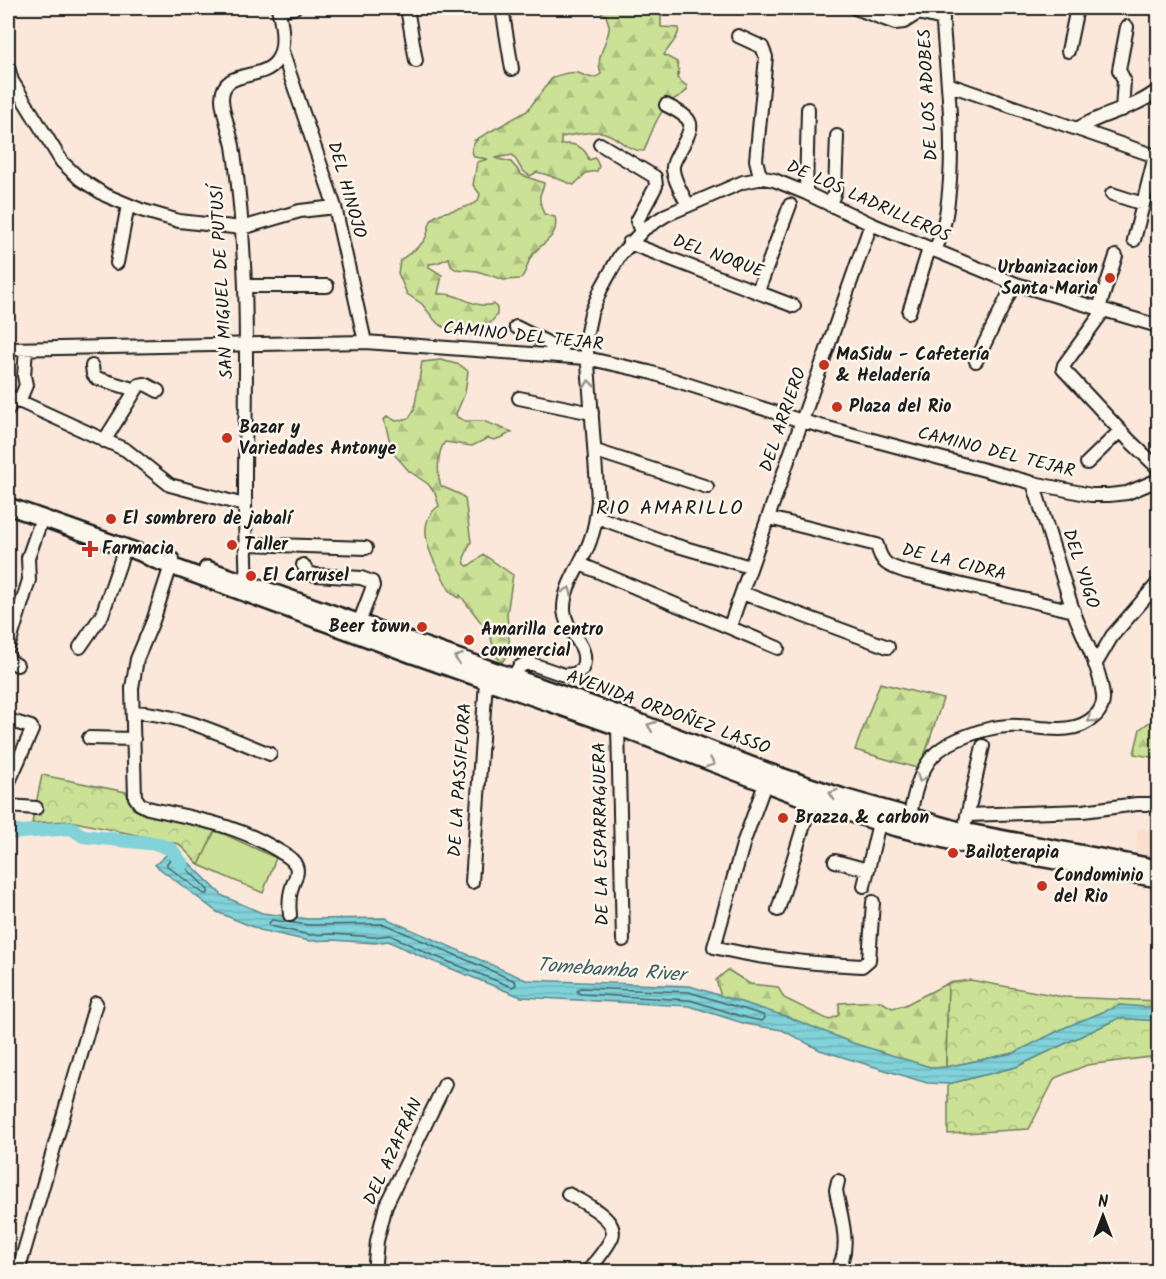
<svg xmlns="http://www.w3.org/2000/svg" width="1166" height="1279" font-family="Kalam,sans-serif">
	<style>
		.built { fill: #fbdecd }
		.grass { fill: #cae196; stroke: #737e59; stroke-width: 1.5 }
		.forest { fill: url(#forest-firs); stroke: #737e59; stroke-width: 1.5 }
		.park { fill: url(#park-crowns); stroke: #737e59; stroke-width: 1.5 }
		.water { fill: url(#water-rules); stroke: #59898d; stroke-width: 1.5 }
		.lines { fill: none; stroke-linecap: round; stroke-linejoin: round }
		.shore { stroke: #446568; stroke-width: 1.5 }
		.river { stroke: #81d2d9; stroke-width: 14 }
		.minor-casing { stroke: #1c1c1c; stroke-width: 16 }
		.major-casing { stroke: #1c1c1c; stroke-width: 20 }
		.minor { stroke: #fbf7ec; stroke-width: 12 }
		.major { stroke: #fbf7ec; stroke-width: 15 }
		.oneway { stroke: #97948e }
		.poi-dot { fill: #c8321e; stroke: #fbf7ec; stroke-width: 2 }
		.labels { text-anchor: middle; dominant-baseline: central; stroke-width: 5; stroke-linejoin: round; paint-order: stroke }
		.street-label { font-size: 18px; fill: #1c1c1c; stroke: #fbf7ec }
		.poi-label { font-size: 18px; font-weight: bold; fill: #1c1c1c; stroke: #fbf7ec; text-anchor: start }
		.neighbourhood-label { font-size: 20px; letter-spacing: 1.5px; fill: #1c1c1c; stroke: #fbf7ec }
		.water-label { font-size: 20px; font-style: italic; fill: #3f5c5e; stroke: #fbf7ec }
	</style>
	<defs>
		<pattern id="forest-firs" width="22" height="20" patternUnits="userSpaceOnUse" patternTransform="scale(1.5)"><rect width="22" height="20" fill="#cae196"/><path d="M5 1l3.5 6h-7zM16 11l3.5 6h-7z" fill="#adc081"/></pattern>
		<pattern id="park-crowns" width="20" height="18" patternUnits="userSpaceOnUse" patternTransform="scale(1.5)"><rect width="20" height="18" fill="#cae196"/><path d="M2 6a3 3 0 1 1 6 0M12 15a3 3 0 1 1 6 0" fill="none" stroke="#adc081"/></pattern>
		<pattern id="water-rules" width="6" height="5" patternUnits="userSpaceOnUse" patternTransform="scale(1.5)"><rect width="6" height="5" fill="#81d2d9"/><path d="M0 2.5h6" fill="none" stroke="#6fb4ba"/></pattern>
	</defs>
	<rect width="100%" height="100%" fill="#fbe8da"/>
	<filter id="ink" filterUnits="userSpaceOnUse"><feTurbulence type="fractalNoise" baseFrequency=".0167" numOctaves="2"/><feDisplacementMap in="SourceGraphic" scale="12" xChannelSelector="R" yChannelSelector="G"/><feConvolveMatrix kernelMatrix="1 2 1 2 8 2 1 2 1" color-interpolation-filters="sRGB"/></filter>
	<g filter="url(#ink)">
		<path class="built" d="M1137,828L1158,830V860L1136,855Z"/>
		<path class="grass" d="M215,830L276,858L263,893L199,865Z"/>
		<path class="forest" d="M600,8H661V27L679,28C679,38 669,46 664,55L677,62L679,71L677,78L687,86V90C682,97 674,97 668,104C656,117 651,134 644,151C625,151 617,134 601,132C589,131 573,135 561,137V145C573,142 586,147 589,160L595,158L599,166L597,171L586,173L574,185C561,180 550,175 537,172L530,176L522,170L513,155L495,158L511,162L522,175L544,183C544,189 541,190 540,196C539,201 542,209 544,214L555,217C560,239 540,242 531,257C526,265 527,273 520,279L504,280L477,271L455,269L451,266L449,258L437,263L429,264V267L442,275L438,294C461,292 473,310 494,304L497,308V315L482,333L457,335L437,323L422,304L407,294L398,273L400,261C408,253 418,250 425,239C430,231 427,220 437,215C450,209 466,210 478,201L480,194L473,185L477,162L488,159L474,157C471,150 471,146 477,140H475L527,111L553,77C560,75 570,71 578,73C587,76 592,81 601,74C595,58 606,45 609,30C610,24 607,21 606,15L602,13Z
			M441,360L460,365L468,371L465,393L456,414L457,417L465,421H483L512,432L503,437L494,440L488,438L472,446L445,442C437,451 437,476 441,486L461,495L465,499L471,542L464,558L465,564L468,566L484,555L513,575L507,614L510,651L502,662L496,656L490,634L460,595L459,598C449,593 447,585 442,576C430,556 414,523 439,506L435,493L428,484L409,471L393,453L384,420L387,416L396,421L409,418L414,410L422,362Z
			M880,683L943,699L920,769L855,750Z
			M1158,716V797H1154L1156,758L1134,754L1140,729Z
			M728,970L750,984L778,987L784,998L829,1020L839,1015V1003L880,1001L892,1008L905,1005L948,983L946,1067L934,1068L849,1046L722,1000L716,980Z"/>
		<path class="park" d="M42,775L126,792L133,809L215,830L199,865L179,844L70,821L32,823Z
			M970,980L1064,997L1158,1001V1008L1107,1010L1014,1053L946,1067L948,983Z
			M1119,1018L1158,1021V1056L1087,1065L1055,1078L1029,1129L948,1134V1084L1016,1067Z"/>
		<path class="water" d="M174,848L223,896L262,913L308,919L385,918L526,980L690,986L788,1017L853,1043L933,1068L946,1067L1014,1053L1066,1027L1120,1005L1158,1008V1021L1119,1018L1016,1067L948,1084L927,1083L820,1050L782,1030L746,1024L689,1006L521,997L425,958L388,941L375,943L332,940L309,941L260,930L217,912L155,865Z"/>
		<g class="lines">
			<path class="shore" d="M173,857L176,858L208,890V894H204L167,866V863Z
				M272,920L308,925L384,924L515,981L516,985L512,987L427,953L390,935L374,937L332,934L310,935L270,926L269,923Z
				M580,988L689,992L763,1015L765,1018L762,1021L747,1018L690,1000L580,994L577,991Z"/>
			<path class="river" d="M8,833L71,828L83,836L157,844L171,849L182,864"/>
			<defs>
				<path id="minor" d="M407,8L416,61
					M502,8L512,69
					M855,8L895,23L904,22L918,13L943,19
					M279,9L294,8
					M738,36L762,47L766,57L756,160L759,172L764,178
					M282,51L335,207L365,342
					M1068,51L1077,8
					M8,67L12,81L62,162L80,179L105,195L141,210L179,221L242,228L300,211L335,207
					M950,85L1077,129C1103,112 1134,110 1158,90
					M666,105C700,122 693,125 677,156C675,160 672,165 673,170C674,181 683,195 688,205
					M1122,110L1124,80L1119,70L1127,27
					M1077,129L1158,157
					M600,144L655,177L656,186L637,221L641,232
					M806,193L808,109
					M1112,194L1143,204
					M830,205L835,191L837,136
					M1134,240L1155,156
					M629,243L794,306
					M935,251C946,224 948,207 950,179C954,120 945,66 942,8
					M117,263L128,205
					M245,286H327
					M758,291L790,205
					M1099,308L1116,256
					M1104,310L1064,365L1063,369L1129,440L1158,468
					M909,312L929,249
					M516,327L548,343L566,356
					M8,349L365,342L586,358L649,372L802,421L1033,483L1091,495H1109L1127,493L1158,480
					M976,361L1014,284
					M92,366L93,374L96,378L136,390
					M8,396L126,450L170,485L244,505
					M519,398L592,413
					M19,402L26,385L24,376L26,349
					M8,410L12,399
					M104,441L139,385L145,384L158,391
					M596,451L707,487
					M1087,463L1120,431
					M597,517L671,544L750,567
					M769,518L877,545C882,565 888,566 907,572L1074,611
					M245,544L366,548
					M173,559L153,621L137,659L132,688L135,797L140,804L148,808C196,819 236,824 279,851C285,855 293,858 296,866C299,873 294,880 292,887C289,896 289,906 290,915
					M580,564L778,648
					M303,565L309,573L316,575L361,578L372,582L373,586L359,623
					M245,591L247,582C241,476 250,370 244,264C242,225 239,185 233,146C230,132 222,111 222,98C223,55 302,102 278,8
					M742,593L888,647
					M730,626L871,224
					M80,647L102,615L125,548
					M8,648L29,580L28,558L42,518
					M8,656L9,660L17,665
					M1095,665L1112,636L1158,583
					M513,678L519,667L525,664H532L564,675L575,674L582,669C592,646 566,635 564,610C563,586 582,564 590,541C595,528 597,514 598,500L586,337L591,313L601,289L620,255L644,229L666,215L743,182L764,178L774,180L806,193L871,224L1016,284L1158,326
					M133,712C182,714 224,736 270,754
					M8,720L31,727L32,730L8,784
					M618,727L623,940
					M89,738L134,739
					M765,784L744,841L714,947C763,959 811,964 862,966L869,960L873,902
					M8,806L36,808
					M967,815L1083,811L1137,804H1158
					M966,821L983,746
					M908,824C913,801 917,774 933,756C947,740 987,727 1008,726C1036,724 1072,739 1095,716C1100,712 1104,703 1103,696C1100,666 1083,638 1073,610C1059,568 1047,525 1033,483
					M835,861L868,870
					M472,882L486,681
					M864,886L879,823
					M778,910L811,801
					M568,1194C581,1201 619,1219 612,1237C607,1249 595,1261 588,1272
					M18,1272L96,1003
					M374,1272L377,1241L386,1205L445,1084
					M835,1272C854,1250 840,1215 836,1190L838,1181"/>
				<path id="major" d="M8,506L141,553L152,559L410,654L618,727L811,801L893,827L961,844L1158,879
					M207,569L618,714L769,772L843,797L963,831L1158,868"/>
			</defs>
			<use href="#minor" class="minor-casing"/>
			<use href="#major" class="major-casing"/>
			<use href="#minor" class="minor"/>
			<use href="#major" class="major"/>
		</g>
		<defs><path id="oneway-chevron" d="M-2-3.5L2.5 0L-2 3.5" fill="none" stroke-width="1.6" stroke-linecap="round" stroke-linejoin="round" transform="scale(1.5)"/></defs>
		<g class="oneway">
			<use href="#oneway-chevron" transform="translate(589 384) rotate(-96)"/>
			<use href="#oneway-chevron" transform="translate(568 591) rotate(-69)"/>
			<use href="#oneway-chevron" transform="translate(458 658) rotate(-161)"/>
			<use href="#oneway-chevron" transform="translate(1091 719) rotate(138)"/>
			<use href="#oneway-chevron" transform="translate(651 726) rotate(-159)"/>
			<use href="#oneway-chevron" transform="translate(711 763) rotate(21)"/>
			<use href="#oneway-chevron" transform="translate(921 778) rotate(111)"/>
			<use href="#oneway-chevron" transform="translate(833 794) rotate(-162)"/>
		</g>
	</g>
	<g class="poi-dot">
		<circle cx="1110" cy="278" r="6"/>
		<circle cx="824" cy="365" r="6"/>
		<circle cx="837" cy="407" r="6"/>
		<circle cx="227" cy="438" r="6"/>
		<circle cx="111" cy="519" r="6"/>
		<circle cx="232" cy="545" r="6"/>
		<path d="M87 540h6v6h6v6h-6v6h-6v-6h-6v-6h6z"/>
		<circle cx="251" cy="576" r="6"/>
		<circle cx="422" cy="627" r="6"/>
		<circle cx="469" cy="640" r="6"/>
		<circle cx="783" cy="818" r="6"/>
		<circle cx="953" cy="853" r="6"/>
		<circle cx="1042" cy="886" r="6"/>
	</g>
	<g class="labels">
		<g class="street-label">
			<text transform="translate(929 95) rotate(-93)">DE LOS ADOBES</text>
			<text transform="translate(346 190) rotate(74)">DEL HINOJO</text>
			<text transform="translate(868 202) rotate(24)">DE LOS LADRILLEROS</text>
			<text transform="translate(718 257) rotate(20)">DEL NOQUE</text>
			<text transform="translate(223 282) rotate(-93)">SAN MIGUEL DE PUTUSÍ</text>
			<text transform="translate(523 337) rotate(6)">CAMINO DEL TEJAR</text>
			<text transform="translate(784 420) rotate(-71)">DEL ARRIERO</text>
			<text transform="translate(996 453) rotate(14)">CAMINO DEL TEJAR</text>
			<text transform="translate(954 563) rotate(14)">DE LA CIDRA</text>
			<text transform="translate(1080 569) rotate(72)">DEL YUGO</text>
			<text transform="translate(668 713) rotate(20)">AVENIDA ORDOÑEZ LASSO</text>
			<text transform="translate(461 780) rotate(-86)">DE LA PASSIFLORA</text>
			<text transform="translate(602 834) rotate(-91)">DE LA ESPARRAGUERA</text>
			<text transform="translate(394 1152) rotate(-65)">DEL AZAFRÁN</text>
		</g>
		<g class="poi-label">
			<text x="1098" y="268" text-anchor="end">Urbanizacion<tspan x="1098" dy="21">Santa Maria</tspan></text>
			<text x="836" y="355">MaSidu - Cafetería<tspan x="836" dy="21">&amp; Heladería</tspan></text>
			<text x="849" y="407">Plaza del Rio</text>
			<text x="239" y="428">Bazar y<tspan x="239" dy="21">Variedades Antonye</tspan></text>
			<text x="123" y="519">El sombrero de jabalí</text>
			<text x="244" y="545">Taller</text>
			<text x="102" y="549">Farmacia</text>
			<text x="263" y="576">El Carrusel</text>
			<text x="410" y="627" text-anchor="end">Beer town</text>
			<text x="481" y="630">Amarilla centro<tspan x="481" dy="21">commercial</tspan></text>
			<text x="795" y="818">Brazza &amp; carbon</text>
			<text x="965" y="853">Bailoterapia</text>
			<text x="1054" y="876">Condominio<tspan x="1054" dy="21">del Rio</tspan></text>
		</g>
		<g class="neighbourhood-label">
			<text x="670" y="509">RIO AMARILLO</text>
		</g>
		<g class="water-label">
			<text transform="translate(611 971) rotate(4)">Tomebamba River</text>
		</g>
	</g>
	<rect width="1166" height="1279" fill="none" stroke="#fbf7ec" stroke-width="30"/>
	<rect x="15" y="15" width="1136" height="1249" fill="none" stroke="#1c1c1c" stroke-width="2" filter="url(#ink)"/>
	<g transform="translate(1103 1216)" stroke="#fbf7ec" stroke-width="4.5" paint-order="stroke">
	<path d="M0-4.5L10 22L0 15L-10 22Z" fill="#1c1c1c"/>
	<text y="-9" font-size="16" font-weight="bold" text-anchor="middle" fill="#1c1c1c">N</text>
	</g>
</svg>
